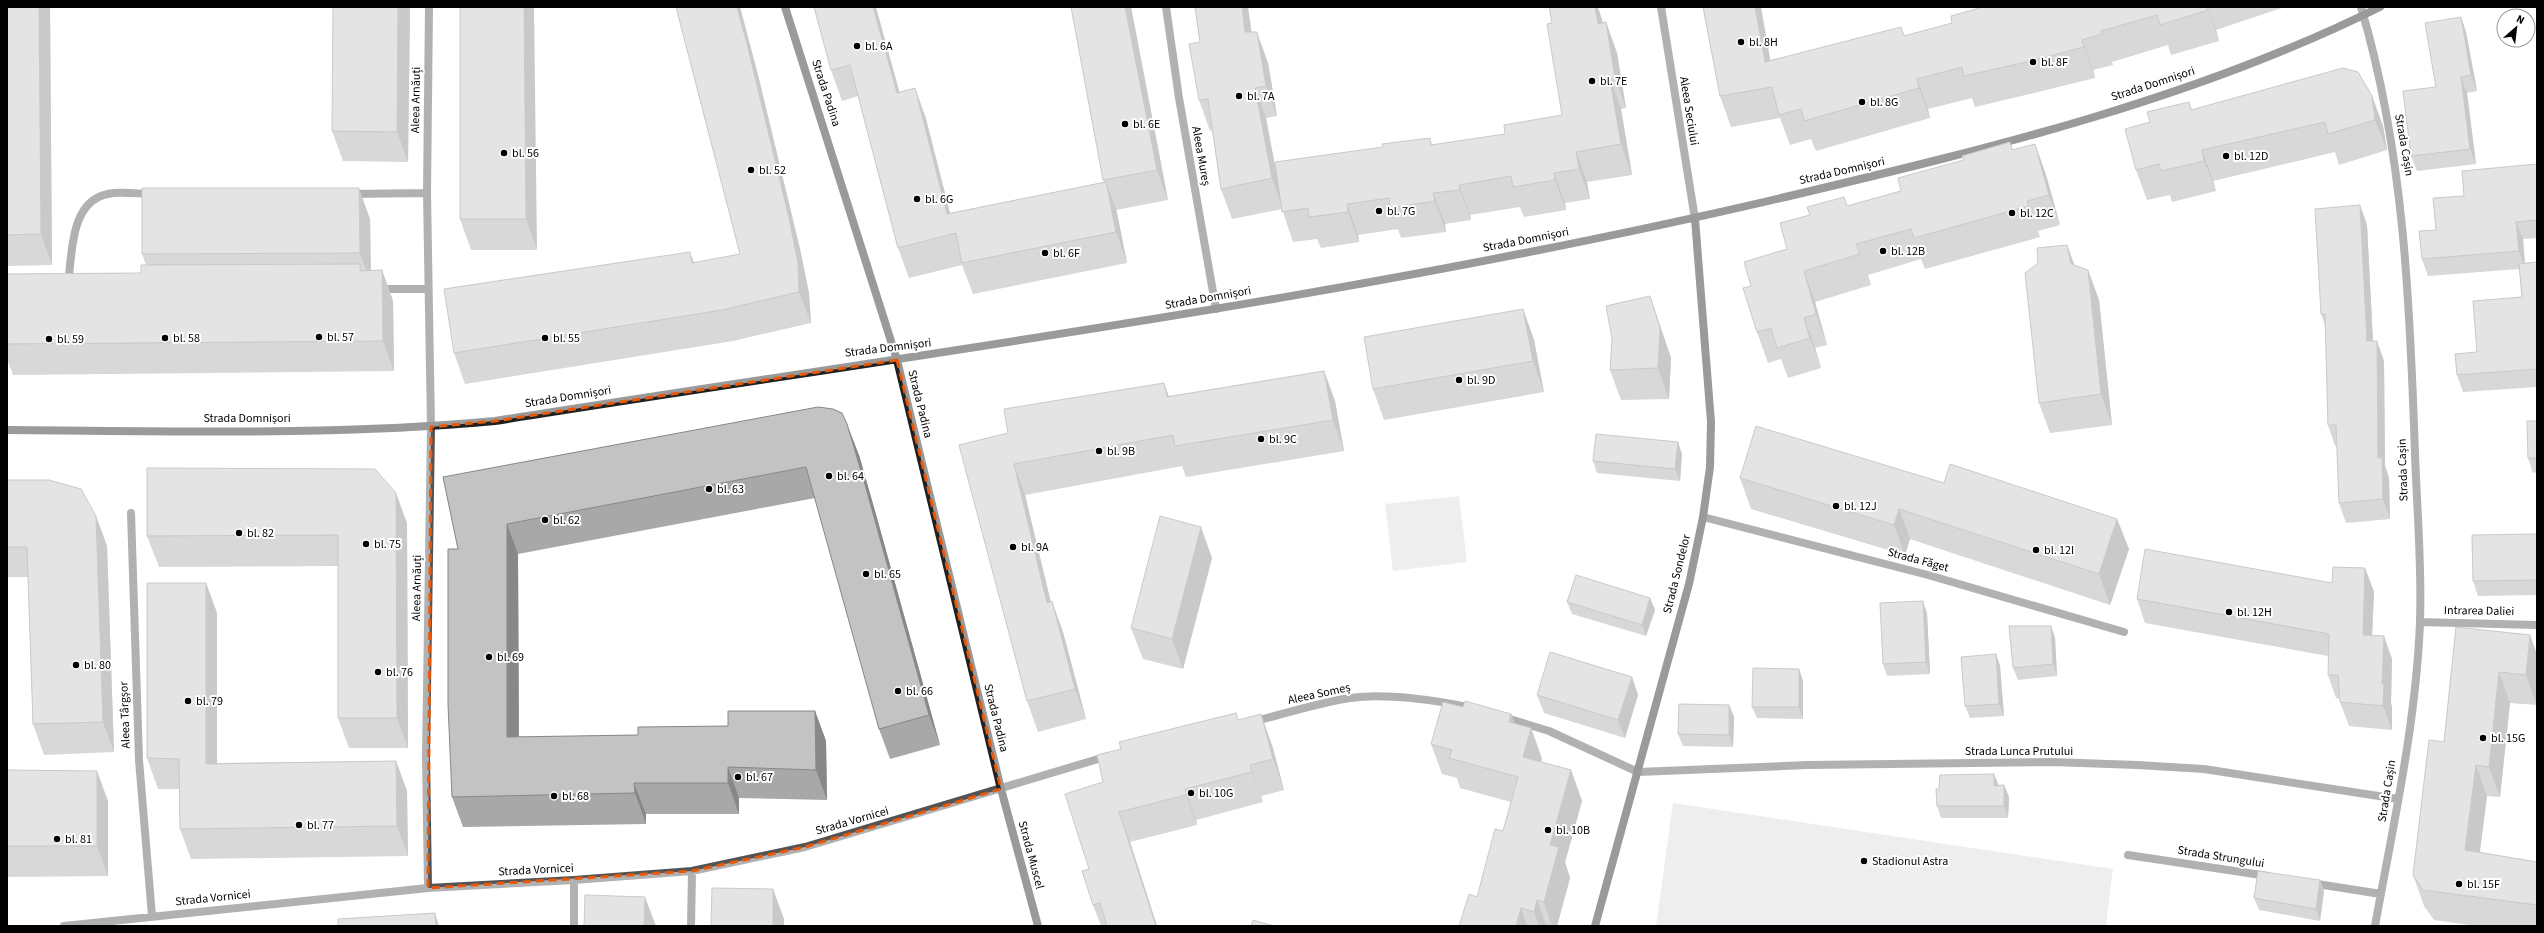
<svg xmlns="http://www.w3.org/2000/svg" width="2544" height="933" font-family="'Source Sans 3',sans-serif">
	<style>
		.green { fill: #dadada }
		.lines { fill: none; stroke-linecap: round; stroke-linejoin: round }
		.street { stroke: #535353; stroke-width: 8 }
		.secondary { stroke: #202020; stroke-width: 8 }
		.wall { fill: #a8a8a8 }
		.shaded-wall { fill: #888 }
		.building { fill: #c3c3c3; stroke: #888 }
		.marked { fill: none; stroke: #e8590c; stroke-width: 3; stroke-dasharray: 8 5; stroke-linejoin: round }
		.poi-dot { fill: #000; stroke: #fff; stroke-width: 1.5 }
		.labels { text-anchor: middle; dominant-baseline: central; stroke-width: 4; stroke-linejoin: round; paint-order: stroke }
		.poi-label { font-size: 12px; fill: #000; stroke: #fff; text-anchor: start }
		.street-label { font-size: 12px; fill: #000; stroke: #fff }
	</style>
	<rect width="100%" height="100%" fill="#fff"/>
	<path class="green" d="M1459,496L1467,562L1393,571L1385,504Z
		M1673,803L2113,869L2106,926H1656Z"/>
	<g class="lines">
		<path class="street" d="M1166,7L1179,98L1216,309
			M1661,7L1695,219
			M2361,7C2404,152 2410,304 2415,454C2417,510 2422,566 2420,622C2416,724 2393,826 2375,926
			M350,194L427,193
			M68,284C72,257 70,208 101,196C115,190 137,194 153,194
			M378,289H428
			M131,513L139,760L152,916
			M1703,517L1928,575L2124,632
			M2420,622L2537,625
			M1503,717L1549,731L1638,772L1808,765L2052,762L2137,765L2204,769L2398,799
			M1252,722C1284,714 1317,703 1350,698C1386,693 1437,700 1472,708
			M2128,855L2268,876
			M2311,883L2381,894
			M428,888L426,756L431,427L427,193L429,7
			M64,926L428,888L574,880L692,871L805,847L1108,756
			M574,926V880
			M691,926L692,871"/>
		<path class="secondary" d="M785,7L897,360L1001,789L1038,926
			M7,430C169,431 333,436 495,421C930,352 1368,296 1798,194C1995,147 2197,98 2380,7
			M1595,926L1689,584L1703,517L1710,467L1711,422L1695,219"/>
	</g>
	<path class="wall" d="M7,7H50L52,265L7,266Z
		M410,7L408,162L343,161L332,131Z
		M676,7H740L758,75L800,249L809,293L811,323L733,341L465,384L454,353L740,254Z
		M814,7L899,92L915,88L926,119L950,213L1104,182L1103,180L1131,7L1168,200L1116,210L1127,263L973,294L962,265L909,278L898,248L858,96L842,101L831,70Z
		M1983,7H2282V8L2216,30L2219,41L2171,55L2168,45L2112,62L2113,65L2093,70L2095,78L2042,91L1975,107L1972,98L1928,109L1930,118L1816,151L1811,139L1790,145L1780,118L1731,127L1720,96L1770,60L1905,36L1952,23Z
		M1598,10L1603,23L1606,22L1617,53L1626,108L1621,109L1632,175L1587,182L1590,199L1565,203L1566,210L1524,217L1520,207L1470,215L1471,220L1445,224L1446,232L1401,238L1398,229L1358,235L1359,242L1321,248L1317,239L1293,242L1282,209L1232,219L1221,189L1212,130L1210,131L1199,100L1252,32L1268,63L1277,116L1266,118L1276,171L1383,147L1430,138L1432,145L1505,134L1562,115L1552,23Z
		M2461,17L2466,32L2477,91L2467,93L2476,164L2417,171L2411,156Z
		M460,26L537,250H471L460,219Z
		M2372,96L2383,126L2387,150L2339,165L2335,152L2213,181L2216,191L2172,202L2170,195L2147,200L2136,170L2189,102L2192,110Z
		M2010,142L2013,150L2035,144L2046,175L2060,225L2038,231L2040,237L1925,269L1921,259L1868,275L1871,285L1815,302L1827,345L1815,348L1821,368L1788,378L1781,359L1768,363L1757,332L1751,286L1787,249L1810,215L1844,197L1847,206L1901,191L1964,160Z
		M2537,164V238L2523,239L2525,263L2537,262V387L2463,392L2457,375L2477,352L2522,297L2519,269L2428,276L2422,259L2436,230L2464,196Z
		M2360,205L2367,225L2373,341L2384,361L2385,466L2389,478L2390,519L2346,523L2339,503L2337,446H2335L2328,425L2325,325L2321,314Z
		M370,219L371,270H382L393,301L394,371L13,375L7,359V274L141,273L146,265L142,254Z
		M2067,245L2074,265L2088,270L2099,300L2112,425L2050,433L2039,403Z
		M1650,296L1671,358L1669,399L1621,400L1610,370Z
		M1523,309L1534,340L1544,392L1384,420L1373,389Z
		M1324,371L1335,401L1344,451L1186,477L1182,466L1025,495L1051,602L1063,632L1086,719L1038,732L1027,701L959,445L1169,396Z
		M2537,421V472L2533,473L2528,458Z
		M1682,454L1680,481L1597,473L1593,461Z
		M859,455L875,511L940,745L890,759L879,729L815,498L518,554L519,737L638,735L728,726L815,711L826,741L827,800L739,798V814H646V824L463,827L452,797L458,549L443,477Z
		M1740,478L1944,483L2117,519L2129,549L2110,605L1910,539L1905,555L1751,509Z
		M7,480L96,516L107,546L114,752L44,755L33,724L28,577H7Z
		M407,523L408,748H349L338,718V566L159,567L147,536Z
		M2537,534V595L2478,596L2473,581Z
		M1212,558L1183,669L1143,659L1131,628Z
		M2365,568L2374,592L2372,635L2392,659L2391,703L2392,708V730L2349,726L2340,702V699L2336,698L2328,675V656L2145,623L2137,599L2332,583Z
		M206,583L217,613V763L396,761L407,791L408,856L191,859L180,829L179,789H158L147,758Z
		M1650,598L1655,610L1646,636L1572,614L1567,602Z
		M1927,613L1930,674L1887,676L1883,664Z
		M2051,626L2055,638L2057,676L2018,680L2013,668Z
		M2456,627L2537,654V705L2510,703L2500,797L2487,796L2480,852L2537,862V926H2477L2434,920L2424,906L2413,875L2444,742Z
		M1996,654L2000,666L2004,716L1970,718L1965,706Z
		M1799,669L1803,681V719L1757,718L1752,707Z
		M1632,677L1638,695L1625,738L1544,713L1537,695Z
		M1729,705L1734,717L1733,747L1683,746L1678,734Z
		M1463,707L1511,714L1515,724L1531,728L1542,759L1541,762L1571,770L1582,801L1565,862L1570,878L1557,926H1459L1477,897L1503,831L1511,802L1460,788L1457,778L1442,774L1431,744Z
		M1238,720L1272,745L1284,790L1261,796L1263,802L1196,820L1197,825L1130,842L1157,926H1101L1093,905L1089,869L1103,782Z
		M7,770L108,801V876L7,877Z
		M1998,785H2004L2009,797L2008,818H1941L1937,806Z
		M2320,880L2324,891L2320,921L2259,910L2254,898Z"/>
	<path class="shaded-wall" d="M39,7H50L52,265L41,234Z
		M398,7H410L408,162L397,132Z
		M524,7H534L537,250L526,219Z
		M737,7H740L758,75L800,249L809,293L811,323L799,292Z
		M873,7H876L908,123L897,93Z
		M1125,7H1131L1168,200L1157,170Z
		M1242,7H1248L1256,62L1245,32Z
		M1593,7H1598L1605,29L1598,24Z
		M1755,7H1761L1776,92L1765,62Z
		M2207,7L2216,30L2219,41L2208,10Z
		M2461,17L2466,32L2477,91L2471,75Z
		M1606,22L1617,53L1626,108L1615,78Z
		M1257,32L1268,63L1277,116L1266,86Z
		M2082,40L2093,70L2095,78L2084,47Z
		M2461,77L2467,93L2476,164L2470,149Z
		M1610,79L1621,109L1632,175L1621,144Z
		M1917,79L1928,109L1930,118L1919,88Z
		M915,88L926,119L955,233L947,214Z
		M1255,88L1266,118L1283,209L1272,178Z
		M2372,96L2383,126L2387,150L2375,120Z
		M2035,144L2046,175L2060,225L2049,195Z
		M2202,150L2213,181L2216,191L2204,161Z
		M1576,152L1587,182L1590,199L1579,169Z
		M1554,173L1565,203L1566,210L1555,180Z
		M1106,182L1117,212L1127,263L1116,232Z
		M1459,185L1470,215L1471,220L1460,190Z
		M359,188L370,219L371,284L360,253Z
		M1433,193L1445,224L1446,232L1435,201Z
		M1347,204L1358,235L1359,242L1348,212Z
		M2360,205L2367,225L2374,361L2367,341Z
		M2516,222L2523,239L2525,268L2519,251Z
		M2067,245L2078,275L2071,264Z
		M690,252L701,282L692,263Z
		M382,270L393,301L394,371L383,341Z
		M2088,270L2099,300L2112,425L2101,394Z
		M1804,271L1815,302L1827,345L1816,314Z
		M1650,296L1671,358L1669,399L1658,368Z
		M1523,309L1534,340L1544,392L1533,361Z
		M1804,318L1815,348L1821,368L1810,338Z
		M2377,341L2384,361L2385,466L2389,478L2390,519L2383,499L2378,458Z
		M1324,371L1335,401L1344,451L1333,420Z
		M1164,383L1175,413L1167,397Z
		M847,424L859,455L875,511L940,745L929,715Z
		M1678,442L1682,454L1680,481L1675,469Z
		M1014,464L1025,495L1058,633L1047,603Z
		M396,493L407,523L408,748L397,718Z
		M1899,509L1910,539L1905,555L1894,525Z
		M96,516L107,546L114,752L103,722Z
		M2117,519L2129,549L2110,605L2099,574Z
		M507,524L518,554L519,768L507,737Z
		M1201,527L1212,558L1183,669L1172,639Z
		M2365,568L2374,592L2371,658L2363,635Z
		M206,583L217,613V794L206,764Z
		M1650,598L1655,610L1646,636L1642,625Z
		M1052,601L1063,632L1086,719L1075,689Z
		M1923,601L1927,613L1930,674L1926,662Z
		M2051,626L2055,638L2057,676L2053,664Z
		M2530,635L2537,654V705L2526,675Z
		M2384,636L2392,659L2391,703L2392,708V730L2383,706L2382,684Z
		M1996,654L2000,666L2004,716L1999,704Z
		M1799,669L1803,681V719L1799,707Z
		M2499,672L2510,703L2500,797L2489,767Z
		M1632,677L1638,695L1625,738L1618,720Z
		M1729,705L1734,717L1733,747L1729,735Z
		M815,711L826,741L827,800L816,770Z
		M1261,714L1272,745L1284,790L1273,759Z
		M1511,714L1522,744L1509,722Z
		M1531,728L1542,759L1534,788L1523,757Z
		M396,761L407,791L408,856L397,826Z
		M1250,765L1261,796L1263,802L1252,772Z
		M2476,765L2487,796L2476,880L2465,850Z
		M728,767L739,798V814L728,783Z
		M1571,770L1582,801L1565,862L1570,878L1557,926H1552L1544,902L1550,845Z
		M97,771L108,801V876L97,846Z
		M1994,774L1999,786H1994Z
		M634,783L646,814V824L635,793Z
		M2004,785L2009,797L2008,818L2004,806Z
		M1185,789L1196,820L1197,825L1186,795Z
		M1119,812L1130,842L1157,926H1156Z
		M2320,880L2324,891L2320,921L2316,909Z
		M773,889L784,919V926H773Z
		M645,897L656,926H644Z
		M1537,900L1546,926H1539L1534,912Z
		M1521,908L1527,926H1516Z
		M435,913L439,926H436Z"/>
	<path class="building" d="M7,7H39L41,234L7,235Z
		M333,7H398L397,132L332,131Z
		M460,7H524L526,219H460Z
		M676,7H737L747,44L789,218L798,263L799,292L722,310L454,353L444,289L690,252L692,263L740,254Z
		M814,7H873L897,93L915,88L947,214L1106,182L1116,232L962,263L956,233L898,248L850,65L831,70Z
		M1071,7H1125L1157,170L1103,180Z
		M1195,7H1242L1245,32H1257L1266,86L1255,88L1272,178L1221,189L1208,99L1199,100L1189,44L1200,42Z
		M1549,7H1595L1598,24L1606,22L1615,78L1610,79L1621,144L1576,152L1579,169L1554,173L1555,180L1513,187L1511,176L1459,185L1460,190L1433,193L1435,201L1390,208L1389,198L1347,204L1348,212L1309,217L1308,208L1282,212L1275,162L1383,147L1382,144L1430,138L1431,145L1505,134L1504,125L1562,115L1547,24L1552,23Z
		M1703,7H1755L1765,62L1901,27L1904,36L1952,23L1951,16L1983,7H2207L2208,10L2160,25L2157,15L2101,31L2102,34L2082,40L2084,47L2031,61L1964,76L1962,67L1917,79L1919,88L1804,121L1801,109L1779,115L1772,87L1720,96Z
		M2461,17L2471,75L2461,77L2470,149L2411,156L2403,91L2436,87L2425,23Z
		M2343,68L2358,72L2372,96L2375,120L2328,134L2325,122L2202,150L2204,161L2161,171L2159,164L2136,170L2125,129L2150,122L2147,112L2189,102L2191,110Z
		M2010,142L2012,150L2035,144L2049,195L2027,201L2029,206L1914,238L1911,229L1856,244L1860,254L1804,271L1816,314L1804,318L1810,338L1777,348L1771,328L1757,332L1743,288L1751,286L1744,262L1787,249L1780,223L1810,215L1807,207L1844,197L1847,206L1901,191L1898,178L1964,160L1962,156Z
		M2537,164V220L2516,222L2519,251L2422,259L2419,231L2436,230L2433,198L2464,196L2462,171Z
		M142,188H359L360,253L142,254Z
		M2360,205L2367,341H2377L2378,458H2382L2383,499L2339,503L2336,425H2328L2325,314H2321L2315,209Z
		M2067,245L2071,264L2088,270L2101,394L2039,403L2025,273L2038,263L2037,248Z
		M2537,262V369L2457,375L2455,354L2477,352L2473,301L2522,297L2519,264Z
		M360,264V271L382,270L383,341L7,344V274L141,273V265Z
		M1650,296L1660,328L1658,368L1610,370L1612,339L1606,306Z
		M1523,309L1533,361L1373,389L1364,337Z
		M1324,371L1333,420L1175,446L1173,435L1014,464L1047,603L1052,601L1075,689L1027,701L959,445L1008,433L1004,409L1164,383L1167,397Z
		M818,407L833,409L842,413L847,424L864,481L929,715L879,729L806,467L507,524V737L638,735V727L728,726V711H815L816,770L728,767V783H634L635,793L452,797L448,704V549H458L443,477Z
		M2527,421H2537V458H2528Z
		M1756,426L1944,483L1950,464L2117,519L2099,574L1899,509L1894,525L1740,478Z
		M1596,434L1678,442L1675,469L1593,461Z
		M147,468L375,469L396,493L397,718H338V535L147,536Z
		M7,480H49L81,489L96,516L103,722L33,724L27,547H7Z
		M1160,516L1201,527L1172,639L1131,628Z
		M2537,534V580L2473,581L2472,535Z
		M2145,549L2332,583L2333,567L2365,568L2363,635L2384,636L2382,684H2384L2383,706L2340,702L2338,675H2328L2329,634L2137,599Z
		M1576,575L1650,598L1642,625L1567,602Z
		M147,583H206V764L396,761L397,826L180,829L179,759L147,758Z
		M1923,601L1926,662L1883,664L1880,603Z
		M2009,626H2051L2053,664L2013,668Z
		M2456,627L2530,635L2526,675L2499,672L2489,767L2476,765L2465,850L2537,862V905L2423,890L2413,875L2429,740L2444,742Z
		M1550,652L1632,677L1618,720L1537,695Z
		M1996,654L1999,704L1965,706L1961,657Z
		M1753,668L1799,669V707H1752Z
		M1465,701L1511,714L1509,722L1531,728L1523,757L1571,770L1550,845L1559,847L1544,902L1537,900L1534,912L1521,908L1516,926H1459L1469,894L1477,897L1495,829L1503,831L1518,777L1449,758L1452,750L1431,744L1443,702L1463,707Z
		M1679,704L1729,705V735L1678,734Z
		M1236,713L1238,720L1261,714L1273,759L1250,765L1252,772L1185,789L1186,795L1119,812L1156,926H1107L1100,903L1093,905L1082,871L1089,869L1065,794L1103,782L1097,755L1121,749L1119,742Z
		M7,770L97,771V846H7Z
		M1994,774V786L2004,785V806H1937L1936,789H1939L1940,775Z
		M2258,871L2320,880L2316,909L2254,898Z
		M712,888L773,889V926H711Z
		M585,895L645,897L644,926H584Z
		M435,913L436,926H338V919Z
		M1253,920L1274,926H1251Z"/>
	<path d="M0 0H2544V933H0ZM897,360L1001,789L805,847L692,871L428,888L431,427L495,421Z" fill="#fff" fill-opacity=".55" fill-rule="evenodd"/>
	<path class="marked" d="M897,360L1001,789L805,847L692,871L428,888L431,427L495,421Z"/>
	<g class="poi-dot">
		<circle cx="1741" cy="42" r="4"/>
		<circle cx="857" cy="46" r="4"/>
		<circle cx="2033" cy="62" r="4"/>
		<circle cx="1592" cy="81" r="4"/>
		<circle cx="1239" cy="96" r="4"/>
		<circle cx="1862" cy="102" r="4"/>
		<circle cx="1125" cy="124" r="4"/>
		<circle cx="504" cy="153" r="4"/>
		<circle cx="2226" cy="156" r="4"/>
		<circle cx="751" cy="170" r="4"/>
		<circle cx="917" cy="199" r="4"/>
		<circle cx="1379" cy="211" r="4"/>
		<circle cx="2012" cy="213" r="4"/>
		<circle cx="1883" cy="251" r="4"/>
		<circle cx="1045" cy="253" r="4"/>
		<circle cx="319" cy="337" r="4"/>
		<circle cx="165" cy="338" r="4"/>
		<circle cx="545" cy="338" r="4"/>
		<circle cx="49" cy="339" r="4"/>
		<circle cx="1459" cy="380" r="4"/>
		<circle cx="1261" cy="439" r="4"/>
		<circle cx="1099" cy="451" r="4"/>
		<circle cx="829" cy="476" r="4"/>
		<circle cx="709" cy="489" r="4"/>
		<circle cx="1836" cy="506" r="4"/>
		<circle cx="545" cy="520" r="4"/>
		<circle cx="239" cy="533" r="4"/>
		<circle cx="366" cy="544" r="4"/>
		<circle cx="1013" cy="547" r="4"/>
		<circle cx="2036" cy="550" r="4"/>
		<circle cx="866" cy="574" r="4"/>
		<circle cx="2229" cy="612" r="4"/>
		<circle cx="489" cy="657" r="4"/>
		<circle cx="76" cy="665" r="4"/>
		<circle cx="378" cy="672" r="4"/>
		<circle cx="898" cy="691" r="4"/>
		<circle cx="188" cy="701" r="4"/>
		<circle cx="2483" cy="738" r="4"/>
		<circle cx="738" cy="777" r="4"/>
		<circle cx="1191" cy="793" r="4"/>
		<circle cx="554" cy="796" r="4"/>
		<circle cx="299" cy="825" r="4"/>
		<circle cx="1548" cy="830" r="4"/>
		<circle cx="57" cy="839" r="4"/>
		<circle cx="1864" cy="861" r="4"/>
		<circle cx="2459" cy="884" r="4"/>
	</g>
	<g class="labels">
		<g class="poi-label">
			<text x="1749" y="42">bl. 8H</text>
			<text x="865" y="46">bl. 6A</text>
			<text x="2041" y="62">bl. 8F</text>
			<text x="1600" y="81">bl. 7E</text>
			<text x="1247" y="96">bl. 7A</text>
			<text x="1870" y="102">bl. 8G</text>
			<text x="1133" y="124">bl. 6E</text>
			<text x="512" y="153">bl. 56</text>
			<text x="2234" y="156">bl. 12D</text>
			<text x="759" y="170">bl. 52</text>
			<text x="925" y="199">bl. 6G</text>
			<text x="1387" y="211">bl. 7G</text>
			<text x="2020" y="213">bl. 12C</text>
			<text x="1891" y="251">bl. 12B</text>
			<text x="1053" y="253">bl. 6F</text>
			<text x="327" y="337">bl. 57</text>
			<text x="173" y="338">bl. 58</text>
			<text x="553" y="338">bl. 55</text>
			<text x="57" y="339">bl. 59</text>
			<text x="1467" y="380">bl. 9D</text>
			<text x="1269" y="439">bl. 9C</text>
			<text x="1107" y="451">bl. 9B</text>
			<text x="837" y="476">bl. 64</text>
			<text x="717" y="489">bl. 63</text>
			<text x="1844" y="506">bl. 12J</text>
			<text x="553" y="520">bl. 62</text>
			<text x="247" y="533">bl. 82</text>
			<text x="374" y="544">bl. 75</text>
			<text x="1021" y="547">bl. 9A</text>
			<text x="2044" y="550">bl. 12I</text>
			<text x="874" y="574">bl. 65</text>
			<text x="2237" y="612">bl. 12H</text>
			<text x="497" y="657">bl. 69</text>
			<text x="84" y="665">bl. 80</text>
			<text x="386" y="672">bl. 76</text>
			<text x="906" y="691">bl. 66</text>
			<text x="196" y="701">bl. 79</text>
			<text x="2491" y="738">bl. 15G</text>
			<text x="746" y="777">bl. 67</text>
			<text x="1199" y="793">bl. 10G</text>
			<text x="562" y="796">bl. 68</text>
			<text x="307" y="825">bl. 77</text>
			<text x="1556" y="830">bl. 10B</text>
			<text x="65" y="839">bl. 81</text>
			<text x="1872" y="861">Stadionul Astra</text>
			<text x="2467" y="884">bl. 15F</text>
		</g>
		<g class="street-label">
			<text transform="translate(2153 84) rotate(-18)">Strada Domnișori</text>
			<text transform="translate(826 93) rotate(72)">Strada Padina</text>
			<text transform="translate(416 100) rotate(-89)">Aleea Arnăuți</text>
			<text transform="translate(1689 111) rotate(81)">Aleea Seciului</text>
			<text transform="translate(2404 145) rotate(80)">Strada Cașin</text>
			<text transform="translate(1201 156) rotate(80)">Aleea Mureș</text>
			<text transform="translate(1842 171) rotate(-13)">Strada Domnișori</text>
			<text transform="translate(1526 240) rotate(-11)">Strada Domnișori</text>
			<text transform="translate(1208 298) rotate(-10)">Strada Domnișori</text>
			<text transform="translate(888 348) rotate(-7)">Strada Domnișori</text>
			<text transform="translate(568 397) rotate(-9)">Strada Domnișori</text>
			<text transform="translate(920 404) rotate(76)">Strada Padina</text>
			<text x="247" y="418">Strada Domnișori</text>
			<text transform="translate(2403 470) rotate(-92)">Strada Cașin</text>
			<text transform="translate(1918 560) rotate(15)">Strada Făget</text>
			<text transform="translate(1677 574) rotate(-76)">Strada Sondelor</text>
			<text transform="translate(417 588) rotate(-89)">Aleea Arnăuți</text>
			<text transform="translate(2479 611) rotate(1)">Intrarea Daliei</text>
			<text transform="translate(1319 694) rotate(-12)">Aleea Someș</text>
			<text transform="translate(125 715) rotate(-92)">Aleea Târgșor</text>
			<text transform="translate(996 718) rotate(76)">Strada Padina</text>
			<text x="2019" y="751">Strada Lunca Prutului</text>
			<text transform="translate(2387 791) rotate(-81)">Strada Cașin</text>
			<text transform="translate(852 821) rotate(-16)">Strada Vornicei</text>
			<text transform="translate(1031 855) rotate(75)">Strada Muscel</text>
			<text transform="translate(2221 857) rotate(9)">Strada Strungului</text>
			<text transform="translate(536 870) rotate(-3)">Strada Vornicei</text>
			<text transform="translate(213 898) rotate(-6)">Strada Vornicei</text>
		</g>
	</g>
	<rect width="2544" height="933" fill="none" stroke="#000000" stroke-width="16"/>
	<g transform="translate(2516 28) rotate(28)"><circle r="19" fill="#ffffff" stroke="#999999"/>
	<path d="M0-3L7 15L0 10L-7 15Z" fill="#000000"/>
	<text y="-6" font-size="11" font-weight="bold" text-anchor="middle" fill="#000000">N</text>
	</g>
</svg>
